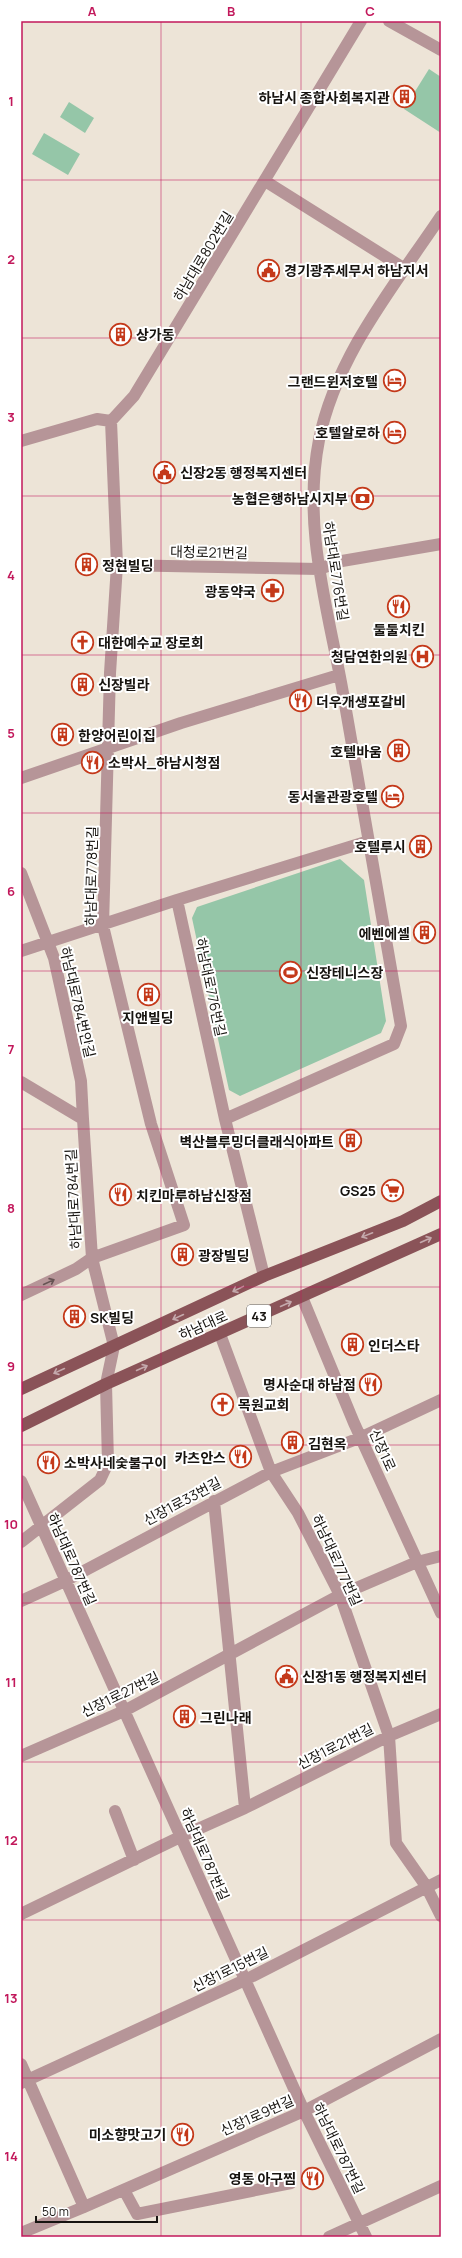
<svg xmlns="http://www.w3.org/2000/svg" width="462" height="2258" font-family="Manrope,'Noto Sans KR',sans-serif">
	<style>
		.green { fill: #95c6a8 }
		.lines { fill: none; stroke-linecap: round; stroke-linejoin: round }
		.minor { stroke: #b69598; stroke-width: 12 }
		.major { stroke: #8a5358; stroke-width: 12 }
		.oneway { stroke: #c4a9ac }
		.oneway2 { stroke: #665454 }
		.grid { fill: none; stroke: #c2185b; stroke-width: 1; stroke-opacity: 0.55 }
		.labels { text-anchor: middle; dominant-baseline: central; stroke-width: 4; stroke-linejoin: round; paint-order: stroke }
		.shield { fill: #fff; stroke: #5d5a58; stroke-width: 1 }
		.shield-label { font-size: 13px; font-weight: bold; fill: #171410 }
		.poi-label { font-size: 14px; font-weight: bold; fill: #171410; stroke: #fff; text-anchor: start }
		.street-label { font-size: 14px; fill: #171410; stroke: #fff }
		.neatline { fill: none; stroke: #c2185b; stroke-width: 1.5 }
		.grid-label { font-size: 13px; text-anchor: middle; font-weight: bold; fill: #c2185b }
	</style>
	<rect width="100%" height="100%" fill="#ede4d7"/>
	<path class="green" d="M429,69L441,77V133L404,109Z
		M69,102L94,118L85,133L60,117Z
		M44,133L80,154L68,175L32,154Z
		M340,859L364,880L386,1021L381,1033L240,1096L229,1090L192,918L197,907Z"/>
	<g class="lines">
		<path class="minor" d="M389,21L441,50
			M265,181L405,269
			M111,421L117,565L319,569L342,561L441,544
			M21,441L97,419L111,421L134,396L361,21
			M21,778L181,723L339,675
			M21,873L54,958L81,1081L83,1119
			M21,951L177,900
			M21,1082L83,1119L92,1258L114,1346L106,1384L108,1463L100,1480L21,1542
			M225,1119L394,1044L401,1026C382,915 362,804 343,693C328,608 302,527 319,440C336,356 394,286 441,216
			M264,1276L225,1119L177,900L369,841
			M21,1295L76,1269L92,1258L184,1225L151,1124L103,926L110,673L117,565
			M302,1297L354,1423L441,1613
			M220,1334L271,1472L298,1513L340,1595L389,1736L396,1843L426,1886L441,1916
			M21,1481L304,2111L366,2237
			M214,1501L245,1808
			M21,1601L65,1581L271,1472L362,1437L441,1400
			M21,1756L124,1711L340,1595L417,1562L441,1556
			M115,1811L134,1860
			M21,1914L180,1837L245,1808L389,1736L441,1714
			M21,2064L84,2207
			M21,2083L245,1980L441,1880
			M124,2190L137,2214L291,2183
			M21,2233L84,2207L304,2111L441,2039
			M329,2237L441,2186"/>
		<path class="major" d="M21,1389L264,1276L403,1221L441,1201
			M21,1426L106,1384L441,1234"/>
	</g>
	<defs><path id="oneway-shaft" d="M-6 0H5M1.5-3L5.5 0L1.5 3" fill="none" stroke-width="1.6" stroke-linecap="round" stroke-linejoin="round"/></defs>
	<g class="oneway">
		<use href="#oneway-shaft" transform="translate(367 1235) rotate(158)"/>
		<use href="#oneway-shaft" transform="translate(426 1240) rotate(-24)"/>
		<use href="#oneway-shaft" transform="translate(238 1289) rotate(154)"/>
		<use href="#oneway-shaft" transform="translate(286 1304) rotate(-24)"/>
		<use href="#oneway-shaft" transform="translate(178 1317) rotate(155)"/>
		<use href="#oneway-shaft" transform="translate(142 1368) rotate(-24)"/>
		<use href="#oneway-shaft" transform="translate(59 1371) rotate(155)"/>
	</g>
	<use class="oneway2" href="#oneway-shaft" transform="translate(49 1282) rotate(-25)"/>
	<path class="grid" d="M161,21V2237M301,21V2237M21,180H441M21,338H441M21,496H441M21,655H441M21,813H441M21,971H441M21,1129H441M21,1287H441M21,1445H441M21,1603H441M21,1762H441M21,1920H441M21,2078H441"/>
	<defs>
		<symbol id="building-ring" viewBox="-11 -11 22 22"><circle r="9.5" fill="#fff" stroke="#c4391a" stroke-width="1.5"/><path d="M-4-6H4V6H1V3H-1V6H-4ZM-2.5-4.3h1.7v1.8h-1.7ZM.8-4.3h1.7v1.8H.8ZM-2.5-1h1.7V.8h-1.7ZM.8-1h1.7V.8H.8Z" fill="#c4391a"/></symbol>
		<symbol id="civic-ring" viewBox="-11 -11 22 22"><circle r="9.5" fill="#fff" stroke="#c4391a" stroke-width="1.5"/><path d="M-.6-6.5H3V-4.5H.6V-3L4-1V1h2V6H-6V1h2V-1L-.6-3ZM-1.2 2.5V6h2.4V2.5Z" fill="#c4391a"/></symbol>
		<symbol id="hotel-ring" viewBox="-11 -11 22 22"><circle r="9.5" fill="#fff" stroke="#c4391a" stroke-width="1.5"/><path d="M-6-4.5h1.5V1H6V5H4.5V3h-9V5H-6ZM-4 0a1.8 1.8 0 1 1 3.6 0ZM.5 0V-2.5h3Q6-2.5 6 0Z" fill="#c4391a"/></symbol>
		<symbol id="bank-ring" viewBox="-11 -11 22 22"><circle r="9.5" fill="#fff" stroke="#c4391a" stroke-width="1.5"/><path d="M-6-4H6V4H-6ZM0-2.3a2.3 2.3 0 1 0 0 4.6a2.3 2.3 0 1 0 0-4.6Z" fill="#c4391a"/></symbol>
		<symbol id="pharmacy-ring" viewBox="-11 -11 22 22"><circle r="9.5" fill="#fff" stroke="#c4391a" stroke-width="1.5"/><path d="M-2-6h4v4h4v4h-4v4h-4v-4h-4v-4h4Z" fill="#c4391a"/></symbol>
		<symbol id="restaurant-ring" viewBox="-11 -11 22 22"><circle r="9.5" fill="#fff" stroke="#c4391a" stroke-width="1.5"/><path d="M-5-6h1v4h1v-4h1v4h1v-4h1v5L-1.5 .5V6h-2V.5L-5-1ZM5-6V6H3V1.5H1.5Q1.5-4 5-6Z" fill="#c4391a"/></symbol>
		<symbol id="church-ring" viewBox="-11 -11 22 22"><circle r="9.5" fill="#fff" stroke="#c4391a" stroke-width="1.5"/><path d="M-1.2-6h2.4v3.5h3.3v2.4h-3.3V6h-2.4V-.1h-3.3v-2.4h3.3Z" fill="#c4391a"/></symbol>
		<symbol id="hospital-ring" viewBox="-11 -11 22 22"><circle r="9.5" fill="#fff" stroke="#c4391a" stroke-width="1.5"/><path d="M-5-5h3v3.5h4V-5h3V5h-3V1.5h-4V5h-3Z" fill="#c4391a"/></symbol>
		<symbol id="stadium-ring" viewBox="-11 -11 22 22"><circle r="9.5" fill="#fff" stroke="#c4391a" stroke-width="1.5"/><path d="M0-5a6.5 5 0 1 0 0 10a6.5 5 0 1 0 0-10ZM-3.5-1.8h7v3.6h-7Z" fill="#c4391a"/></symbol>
		<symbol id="supermarket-ring" viewBox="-11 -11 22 22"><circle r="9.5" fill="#fff" stroke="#c4391a" stroke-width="1.5"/><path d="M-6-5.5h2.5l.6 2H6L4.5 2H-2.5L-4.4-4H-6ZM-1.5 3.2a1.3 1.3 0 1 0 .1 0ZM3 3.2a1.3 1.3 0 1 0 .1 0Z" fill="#c4391a"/></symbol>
	</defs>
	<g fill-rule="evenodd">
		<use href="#building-ring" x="392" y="84" width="25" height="25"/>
		<use href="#civic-ring" x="256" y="258" width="25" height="25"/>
		<use href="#building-ring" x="108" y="322" width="25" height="25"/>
		<use href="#hotel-ring" x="382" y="368" width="25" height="25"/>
		<use href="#hotel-ring" x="382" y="420" width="25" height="25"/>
		<use href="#civic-ring" x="152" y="460" width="25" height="25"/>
		<use href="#bank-ring" x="350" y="486" width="25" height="25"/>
		<use href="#building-ring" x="74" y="552" width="25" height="25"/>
		<use href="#pharmacy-ring" x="260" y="578" width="25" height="25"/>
		<use href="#restaurant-ring" x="386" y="594" width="25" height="25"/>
		<use href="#church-ring" x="70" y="630" width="25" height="25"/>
		<use href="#hospital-ring" x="410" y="644" width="25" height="25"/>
		<use href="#building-ring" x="70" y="672" width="25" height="25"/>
		<use href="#restaurant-ring" x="288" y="688" width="25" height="25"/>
		<use href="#building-ring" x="50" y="722" width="25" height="25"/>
		<use href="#building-ring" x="386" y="738" width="25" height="25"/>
		<use href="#restaurant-ring" x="80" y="750" width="25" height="25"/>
		<use href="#hotel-ring" x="380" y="784" width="25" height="25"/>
		<use href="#building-ring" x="408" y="834" width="25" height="25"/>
		<use href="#building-ring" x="412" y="920" width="25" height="25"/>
		<use href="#stadium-ring" x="278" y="960" width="25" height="25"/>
		<use href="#building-ring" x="136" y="982" width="25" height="25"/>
		<use href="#building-ring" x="338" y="1128" width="25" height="25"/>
		<use href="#supermarket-ring" x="380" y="1178" width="25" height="25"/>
		<use href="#restaurant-ring" x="108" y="1182" width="25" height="25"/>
		<use href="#building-ring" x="170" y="1242" width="25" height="25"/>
		<use href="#building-ring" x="62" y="1304" width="25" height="25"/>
		<use href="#building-ring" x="340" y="1332" width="25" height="25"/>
		<use href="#restaurant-ring" x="358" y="1372" width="25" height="25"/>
		<use href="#church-ring" x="210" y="1392" width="25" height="25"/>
		<use href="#building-ring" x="280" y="1430" width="25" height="25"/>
		<use href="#restaurant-ring" x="228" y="1444" width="25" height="25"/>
		<use href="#restaurant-ring" x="36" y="1450" width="25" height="25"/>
		<use href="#civic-ring" x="274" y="1664" width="25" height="25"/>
		<use href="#building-ring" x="172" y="1704" width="25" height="25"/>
		<use href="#restaurant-ring" x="170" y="2122" width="25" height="25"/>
		<use href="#restaurant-ring" x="300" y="2166" width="25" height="25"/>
	</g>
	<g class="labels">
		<rect class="shield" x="247" y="1305" width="24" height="22" rx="3"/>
		<g class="shield-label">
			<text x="259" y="1316">43</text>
		</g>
		<g class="poi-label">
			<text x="390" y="97" text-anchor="end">하남시 종합사회복지관</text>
			<text x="284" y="270">경기광주세무서 하남지서</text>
			<text x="136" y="334">상가동</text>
			<text x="378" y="381" text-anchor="end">그랜드윈저호텔</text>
			<text x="380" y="432" text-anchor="end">호텔알로하</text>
			<text x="180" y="472">신장2동 행정복지센터</text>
			<text x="348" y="498" text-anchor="end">농협은행하남시지부</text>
			<text x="102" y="565">정현빌딩</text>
			<text x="256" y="591" text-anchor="end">광동약국</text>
			<text x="399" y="629" text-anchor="middle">둘둘치킨</text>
			<text x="98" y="642">대한예수교 장로회</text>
			<text x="408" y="656" text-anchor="end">청담연한의원</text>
			<text x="98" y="684">신장빌라</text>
			<text x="316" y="701">더우개생포갈비</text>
			<text x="78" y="735">한양어린이집</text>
			<text x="382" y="751" text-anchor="end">호텔바움</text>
			<text x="108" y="762">소박사_하남시청점</text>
			<text x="378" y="796" text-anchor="end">동서울관광호텔</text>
			<text x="406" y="846" text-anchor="end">호텔루시</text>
			<text x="410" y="933" text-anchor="end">에벤에셀</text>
			<text x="306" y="972">신장테니스장</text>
			<text x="148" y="1017" text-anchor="middle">지앤빌딩</text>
			<text x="334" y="1141" text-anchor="end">벽산블루밍더클래식아파트</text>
			<text x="376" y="1190" text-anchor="end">GS25</text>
			<text x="136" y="1195">치킨마루하남신장점</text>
			<text x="198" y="1255">광장빌딩</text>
			<text x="90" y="1317">SK빌딩</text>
			<text x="368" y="1345">인더스타</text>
			<text x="356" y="1384" text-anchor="end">명사순대 하남점</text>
			<text x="238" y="1404">목원교회</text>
			<text x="308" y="1443">김현옥</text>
			<text x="226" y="1457" text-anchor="end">카츠안스</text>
			<text x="64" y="1462">소박사네숯불구이</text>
			<text x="302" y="1676">신장1동 행정복지센터</text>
			<text x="200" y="1717">그린나래</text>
			<text x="166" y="2134" text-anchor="end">미소향맛고기</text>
			<text x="296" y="2178" text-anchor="end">영동 아구찜</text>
		</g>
		<g class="street-label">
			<text transform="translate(203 256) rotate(-59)">하남대로802번길</text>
			<text transform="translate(209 552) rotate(1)">대청로21번길</text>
			<text transform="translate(336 571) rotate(81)">하남대로776번길</text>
			<text transform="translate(91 876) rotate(-89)">하남대로778번길</text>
			<text transform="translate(211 987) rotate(78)">하남대로776번길</text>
			<text transform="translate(78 1002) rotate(77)">하남대로784번안길</text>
			<text transform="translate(73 1199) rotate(-93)">하남대로784번길</text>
			<text transform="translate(203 1325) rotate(-24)">하남대로</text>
			<text transform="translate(383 1450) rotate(66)">신장1로</text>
			<text transform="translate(182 1501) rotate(-28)">신장1로33번길</text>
			<text transform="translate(72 1559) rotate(66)">하남대로787번길</text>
			<text transform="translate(337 1560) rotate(65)">하남대로777번길</text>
			<text transform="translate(120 1694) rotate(-26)">신장1로27번길</text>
			<text transform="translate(335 1746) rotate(-27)">신장1로21번길</text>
			<text transform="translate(205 1854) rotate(66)">하남대로787번길</text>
			<text transform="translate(230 1969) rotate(-26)">신장1로15번길</text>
			<text transform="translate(257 2115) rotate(-24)">신장1로9번길</text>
			<text transform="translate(339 2148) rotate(64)">하남대로787번길</text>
		</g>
	</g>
	<rect width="462" height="2258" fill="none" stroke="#ffffff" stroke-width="44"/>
	<path d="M36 2216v6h121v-6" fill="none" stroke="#171410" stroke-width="2"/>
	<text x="42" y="2216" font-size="12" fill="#171410" stroke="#ffffff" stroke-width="3" paint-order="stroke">50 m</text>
	<rect x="22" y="22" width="418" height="2214" class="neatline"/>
	<g class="grid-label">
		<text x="92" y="16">A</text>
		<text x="231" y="16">B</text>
		<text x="370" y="16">C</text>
		<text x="11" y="106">1</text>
		<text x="11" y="264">2</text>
		<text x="11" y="422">3</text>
		<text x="11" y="580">4</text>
		<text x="11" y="738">5</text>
		<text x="11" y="896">6</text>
		<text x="11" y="1054">7</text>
		<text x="11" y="1213">8</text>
		<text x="11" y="1371">9</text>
		<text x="11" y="1529">10</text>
		<text x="11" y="1687">11</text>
		<text x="11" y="1845">12</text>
		<text x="11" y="2003">13</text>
		<text x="11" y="2161">14</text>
	</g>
</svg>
